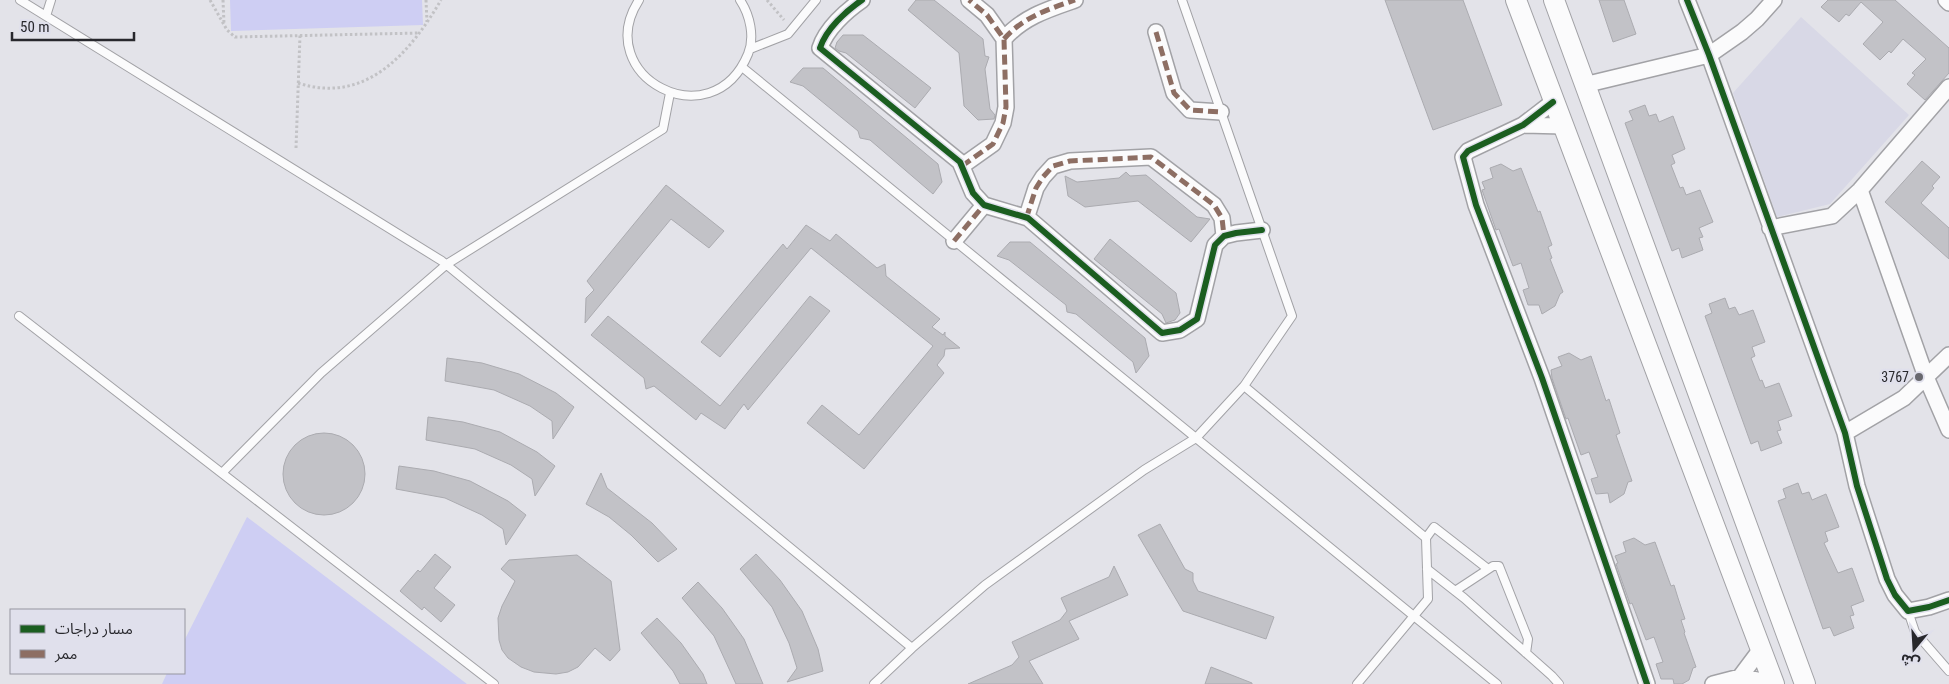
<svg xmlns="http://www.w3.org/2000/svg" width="1949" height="684" font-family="'Roboto Condensed','Noto Sans Arabic',sans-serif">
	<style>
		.built { fill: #d8d8e6 }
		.green { fill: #cecef3 }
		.building { fill: #c2c2c7; stroke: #ababb0 }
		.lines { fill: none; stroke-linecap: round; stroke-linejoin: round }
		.lane-casing { stroke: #a2a2a6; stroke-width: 10 }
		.street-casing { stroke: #a2a2a6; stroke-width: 18 }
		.secondary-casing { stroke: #a2a2a6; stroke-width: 22 }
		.path { stroke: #c2c2c5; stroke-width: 3; stroke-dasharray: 2.5 2.5; stroke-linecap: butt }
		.lane { stroke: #fbfbfc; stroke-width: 8 }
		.street { stroke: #fbfbfc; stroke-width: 15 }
		.secondary { stroke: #fbfbfc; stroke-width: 20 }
		.quiet { stroke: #8d6e63; stroke-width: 5; stroke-dasharray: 10 5; stroke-linecap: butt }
		.cycleway-casing { stroke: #e0e0ec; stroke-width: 9 }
		.cycleway { stroke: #1b5e20; stroke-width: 6 }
		.poi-dot { fill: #69696f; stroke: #e0e0ec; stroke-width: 2 }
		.labels { text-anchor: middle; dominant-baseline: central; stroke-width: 5; stroke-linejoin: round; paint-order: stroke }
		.poi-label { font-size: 14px; fill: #28282d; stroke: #e0e0ec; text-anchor: end }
	</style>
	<rect width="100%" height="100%" fill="#e3e3e9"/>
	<path class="built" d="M1801,17L1909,115L1830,204L1777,217L1733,93Z"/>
	<path class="green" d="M230,0H422L423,25L231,31Z
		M247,517L467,684H162L167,673H184V641Z"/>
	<path class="building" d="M916,0H934L983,39L985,56L989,57L985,69L990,109L995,115L994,119L978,120L964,106L959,53L908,10Z
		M1385,0H1463L1502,105L1433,130Z
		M1599,0H1624L1636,34L1613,42Z
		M1828,0H1895L1949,48V73L1925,100L1907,84L1915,75L1912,73L1926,59L1903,39L1891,53L1889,51L1880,60L1863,44L1883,22L1861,2L1849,16L1846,14L1839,22L1821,7Z
		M843,35H863L931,88L915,108L846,53L839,51L835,48L837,42Z
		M803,68H823L938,164L942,182L933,194L870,140L860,138L858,131L803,86L790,82Z
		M1645,105L1649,116L1656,114L1659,122L1673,116L1685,149L1672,155L1675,163L1671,165L1680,188L1683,187L1686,195L1700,190L1713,222L1699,228L1703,237L1699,238L1703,250L1682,258L1679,248L1672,251L1625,123L1633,120L1629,111Z
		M1922,161L1940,177L1932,186L1934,188L1921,203L1949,228V259L1885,202Z
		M1501,164L1513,171L1521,168L1538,212L1540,211L1552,245L1548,247L1552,258L1550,259L1563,292L1560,294L1555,306L1542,314L1539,305H1528L1523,290L1529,288L1521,263L1513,266L1499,229L1496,230L1482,190L1485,189L1482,182L1493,178L1490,168Z
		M1126,172L1130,176L1146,175L1197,217L1210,219L1191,242L1138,201L1085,207L1068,196L1065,176L1077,182L1119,178Z
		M666,185L724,231L709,248L671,219L585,323L586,298L594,290L587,281Z
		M806,225L830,241L836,234L877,268L885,264L886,276L940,319L932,327L943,335L945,332V336L960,348L945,349L944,356L937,365L944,373L864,469L807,423L822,405L859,435L933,346L811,248L720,357L701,342L783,244L787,249Z
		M1110,239L1176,293L1180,313L1175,320L1166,323L1162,314L1094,259Z
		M1010,242H1030L1145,338L1149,356L1136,373L1133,362L1076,314L1067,312L1066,305L1009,260L997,256Z
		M810,296L830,311L748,410L744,404L725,429L701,413L696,420L654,386L646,389L644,378L591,335L608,316L720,406Z
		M1725,298L1729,309L1735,307L1739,315L1753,310L1765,342L1752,347L1755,356L1751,358L1760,381L1762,380L1765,388L1779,383L1792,416L1778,421L1781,430L1777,431L1782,443L1761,451L1758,441L1751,444L1705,316L1712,313L1709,304Z
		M1569,353L1581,360L1591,356L1606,401L1609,399L1620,433L1616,435L1632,481L1628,482L1624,494L1610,503L1608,493L1596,494L1591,479L1598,477L1589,452L1581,455L1568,418L1566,419L1552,378L1551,370L1562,366L1558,357Z
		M447,358L482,363L519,374L556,393L574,407L553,439L552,421L530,406L494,390L445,381Z
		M428,417L463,422L500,432L537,452L555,466L535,496L532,479L511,465L475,449L426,440Z
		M283 474a41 41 0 1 1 82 0a41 41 0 1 1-82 0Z
		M399,466L434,471L470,481L508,501L526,515L506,545L503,529L482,515L445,498L396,489Z
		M601,473L607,488L652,523L677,549L658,562L631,535L609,517L586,504Z
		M1798,483L1802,494L1809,492L1812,500L1826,494L1839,527L1825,532L1828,541L1824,543L1838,573L1852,568L1864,601L1851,606L1854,615L1850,616L1854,628L1834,636L1830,627L1823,629L1778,501L1786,498L1783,489Z
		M1160,524L1185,569L1193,573V581L1198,591L1274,617L1266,639L1183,611L1138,535Z
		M1634,538L1645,545L1655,542L1671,586L1674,585L1678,598L1685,619L1681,620L1685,632L1684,633L1696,667L1693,668L1689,680L1682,684H1674L1673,679H1661L1656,664L1663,662L1654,637L1646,640L1632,603L1630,604L1616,564L1618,563L1615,556L1626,552L1623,542Z
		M435,554L451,567L434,588L455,605L441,622L424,607L422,610L400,591L418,570L420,572Z
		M756,554L780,580L802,611L818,649L823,671L787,682L797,668L789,643L772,607L740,569Z
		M577,555L611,581L620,650L610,661L595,648L578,667L568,672L556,674L534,672L521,667L508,658L502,650L499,640L498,618L502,606L515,581L501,569L509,560Z
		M1114,566L1128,595L1069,621L1079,639L1029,661L1043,684H968L1012,665L1019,657L1012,642L1060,620L1067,611L1061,598L1109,577Z
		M698,582L722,608L744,639L763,684H736L714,636L682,598Z
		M657,618L681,643L703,674L707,684H680L673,671L641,633Z
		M1211,667L1252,683V684H1205Z"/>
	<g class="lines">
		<defs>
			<path id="lane" d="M20,0L442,261L912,648
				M639,0C590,76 712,141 748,54C755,37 750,15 740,0
				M46,16L51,0
				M750,49L788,34L816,0
				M742,67L1497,684
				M19,316L494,684
				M1244,386L1426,538L1428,599L1357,684
				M222,473L321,373L447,264L663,129L670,93
				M1426,538L1434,527L1488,569
				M1427,569L1464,598L1552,676L1559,684
				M1455,591L1493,566H1499L1528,639L1526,653
				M1908,611L1915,632L1949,671
				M874,684L912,648L985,585L1144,470L1196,438L1244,386L1292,316L1182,0"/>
			<path id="street" d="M862,0C846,11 826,29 820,48L960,162L973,193L984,205L1028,218L1162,333L1180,330L1197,319L1215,245L1224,236L1236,233L1262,230
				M1687,0L1709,55L1845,433L1857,486L1887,579L1895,595L1908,611L1929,607L1949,600
				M1946,0L1949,3
				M1156,32L1174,93L1190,110L1221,112
				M1004,39C1023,17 1049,9 1075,0
				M1584,85L1709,55L1742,32L1757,19L1774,0
				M1553,102L1523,125L1468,151L1463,157L1476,205L1542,378L1647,684
				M1523,125L1563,126
				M962,166L993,144L1003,123L1006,107L1004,39L987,15L969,0
				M1860,190L1926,377L1949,430
				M1028,218L1027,216L1036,188L1043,177L1053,166L1070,161L1151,157L1214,205L1222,218L1224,236
				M1770,228L1832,216L1860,190L1949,87
				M954,241L984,205
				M1845,433L1904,398L1949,355
				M1740,677L1761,649
				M1713,684L1740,677L1774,683"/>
			<path id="secondary" d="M1516,0L1774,684
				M1554,0L1805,684"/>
		</defs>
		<use href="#lane" class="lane-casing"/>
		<use href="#street" class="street-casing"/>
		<use href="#secondary" class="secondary-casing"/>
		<path class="path" d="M210,0L227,30L235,37L420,33
			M223,0L224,24
			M426,0L427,22
			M767,0L784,20
			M298,83C366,105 410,53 441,0
			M296,148L300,35"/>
		<use href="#lane" class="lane"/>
		<use href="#street" class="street"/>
		<use href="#secondary" class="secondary"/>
		<path class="quiet" d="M1156,32L1174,93L1190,110L1221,112
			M1004,39C1023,17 1049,9 1075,0
			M962,166L993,144L1003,123L1006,107L1004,39L987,15L969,0
			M1028,218L1027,216L1036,188L1043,177L1053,166L1070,161L1151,157L1214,205L1222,218L1224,236
			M954,241L984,205"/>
		<defs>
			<path id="cycleway" d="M862,0C846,11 826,29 820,48L960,162L973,193L984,205L1028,218L1162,333L1180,330L1197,319L1215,245L1224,236L1236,233L1262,230
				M1687,0L1709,55L1845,433L1857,486L1887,579L1895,595L1908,611L1929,607L1949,600
				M1553,102L1523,125L1468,151L1463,157L1476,205L1542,378L1647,684"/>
		</defs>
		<use href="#cycleway" class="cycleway-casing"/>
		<use href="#cycleway" class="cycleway"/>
	</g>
	<circle class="poi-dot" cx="1919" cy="377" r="5"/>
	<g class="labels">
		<g class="poi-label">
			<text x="1909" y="377">3767</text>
		</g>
	</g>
	<rect x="10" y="609" width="175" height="65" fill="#e0e0ec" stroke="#9696a0"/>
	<rect x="20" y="625" width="25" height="8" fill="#1b5e20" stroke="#9696a0"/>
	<text x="55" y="634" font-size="15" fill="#28282d">مسار دراجات</text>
	<rect x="20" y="650" width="25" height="8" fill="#8d6e63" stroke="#9696a0"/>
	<text x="55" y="659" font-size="15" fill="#28282d">ممر</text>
	<g transform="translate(1914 649) rotate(198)" stroke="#e0e0ec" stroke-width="4" paint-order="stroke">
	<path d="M0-4L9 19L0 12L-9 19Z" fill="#28282d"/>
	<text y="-8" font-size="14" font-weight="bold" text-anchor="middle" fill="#28282d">ش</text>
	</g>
	<path d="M12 32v8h122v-8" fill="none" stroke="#28282d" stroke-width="2.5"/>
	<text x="20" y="32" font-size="15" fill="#28282d" stroke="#e0e0ec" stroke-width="4" paint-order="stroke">50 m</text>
</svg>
